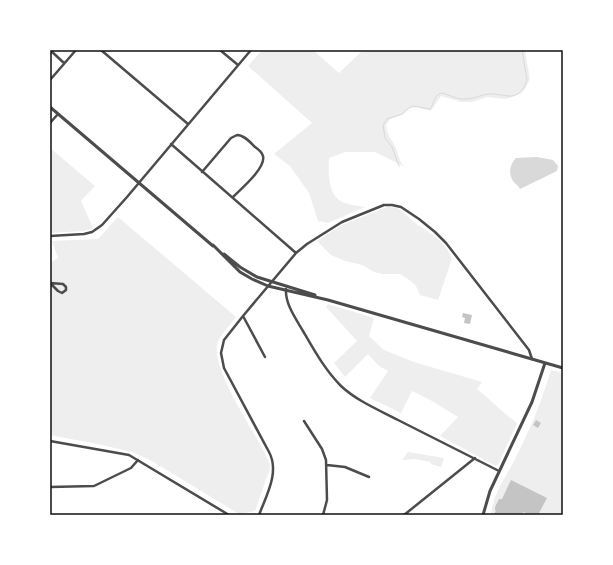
<svg xmlns="http://www.w3.org/2000/svg" width="613" height="565" font-family="Poppins,sans-serif">
	<style>
		.green { fill: #eee }
		.water { fill: #d9d9d9 }
		.lines { fill: none; stroke-linecap: round; stroke-linejoin: round }
		.stream { stroke: #d9d9d9; stroke-width: 1 }
		.building { fill: #c4c4c4 }
		.minor { stroke: #4c4c4c; stroke-width: 2.5 }
		.tertiary { stroke: #4c4c4c; stroke-width: 3 }
		.neatline { fill: none; stroke: #111; stroke-width: 1.5 }
	</style>
	<rect width="100%" height="100%" fill="#fff"/>
	<path class="green" d="M262,50H313L339,73L363,50H525L530,79L525,89L520,94L506,99L487,97L472,102H461L441,96L431,111L417,107L410,108L402,115L390,119L386,125C387,136 392,139 396,148C398,154 399,160 403,166L375,152H345L329,158C328,173 328,198 345,203C351,205 358,206 365,207L328,223L318,221L309,193L290,166L274,154L312,123L248,66Z
		M50,148L95,186L81,201L93,228L92,229L83,231L50,233Z
		M387,207C390,207 394,207 397,208C403,211 409,218 414,222C428,233 446,240 452,259L438,300L420,295L416,286L411,281L400,274H383L374,272L362,265L345,261L331,255L317,241L342,225Z
		M118,217L236,317C230,325 222,333 218,342C208,368 260,438 270,464L269,471L255,511L239,514L152,461L132,452L102,445L50,435V263L58,258L52,241L98,239Z
		M328,304L374,318L369,336L384,350L414,362L482,382L477,389C491,400 503,413 517,423L498,465H494L440,436L458,417L432,401L412,391L401,413L370,398L388,371L379,366L368,354L345,377L334,363L357,341L326,307Z
		M551,370L563,373V515H491C493,494 506,477 515,459C530,430 542,400 551,370Z
		M408,452L444,458L441,467L431,464L430,462L415,459L402,460Z"/>
	<path class="water" d="M537,157L553,160L558,166L557,171L520,189C518,185 515,184 513,181C508,173 510,164 516,158Z"/>
	<g class="lines">
		<path class="stream" d="M399,166L392,147L385,138L383,125L387,119L402,114L409,108L413,106L430,109C435,103 433,95 442,93C450,95 458,100 466,99C474,99 480,95 488,94C506,93 518,105 527,80L522,50"/>
	</g>
	<path class="building" d="M463,313L472,315L470,324L464,323L465,318L462,317Z
		M536,420L541,423L538,428L533,425Z
		M511,480L547,498L538,515H530L523,512L522,515H494L496,510H495V507L499,499H502Z"/>
	<g class="lines">
		<path class="minor" d="M50,50L64,63
			M101,50L188,124
			M220,50L238,65
			M50,80L76,50
			M50,123L58,114
			M171,144L296,253
			M202,172L231,138L237,135C244,135 250,142 255,147C258,149 262,152 263,156C266,168 241,189 233,197
			M50,236L84,234L92,232L102,225L127,197L251,50
			M50,283L63,284L66,287V290L62,293L58,291Z
			M286,289C285,304 296,319 303,331C314,350 325,370 341,386C357,401 379,410 398,420C432,437 466,454 499,471
			M243,316L265,357
			M304,421L322,449L326,460L327,500L323,515
			M50,441L129,455L229,515
			M327,465L345,467L369,477
			M50,487L94,486L131,468L138,460
			M259,515C266,496 280,472 269,452L224,368L221,353L224,340L243,316L296,253L307,244L342,222L384,205H392L401,207L419,219L435,232L446,243L529,350L532,359
			M404,515L475,458"/>
		<path class="tertiary" d="M50,107L213,246
			M213,245L240,272L252,279L268,286L328,300L563,368
			M224,254L240,267L257,277L315,295
			M483,515L490,491L532,402L545,363"/>
	</g>
	<rect width="613" height="565" fill="none" stroke="#ffffff" stroke-width="102"/>
	<rect x="51" y="51" width="511" height="463" class="neatline"/>
</svg>
